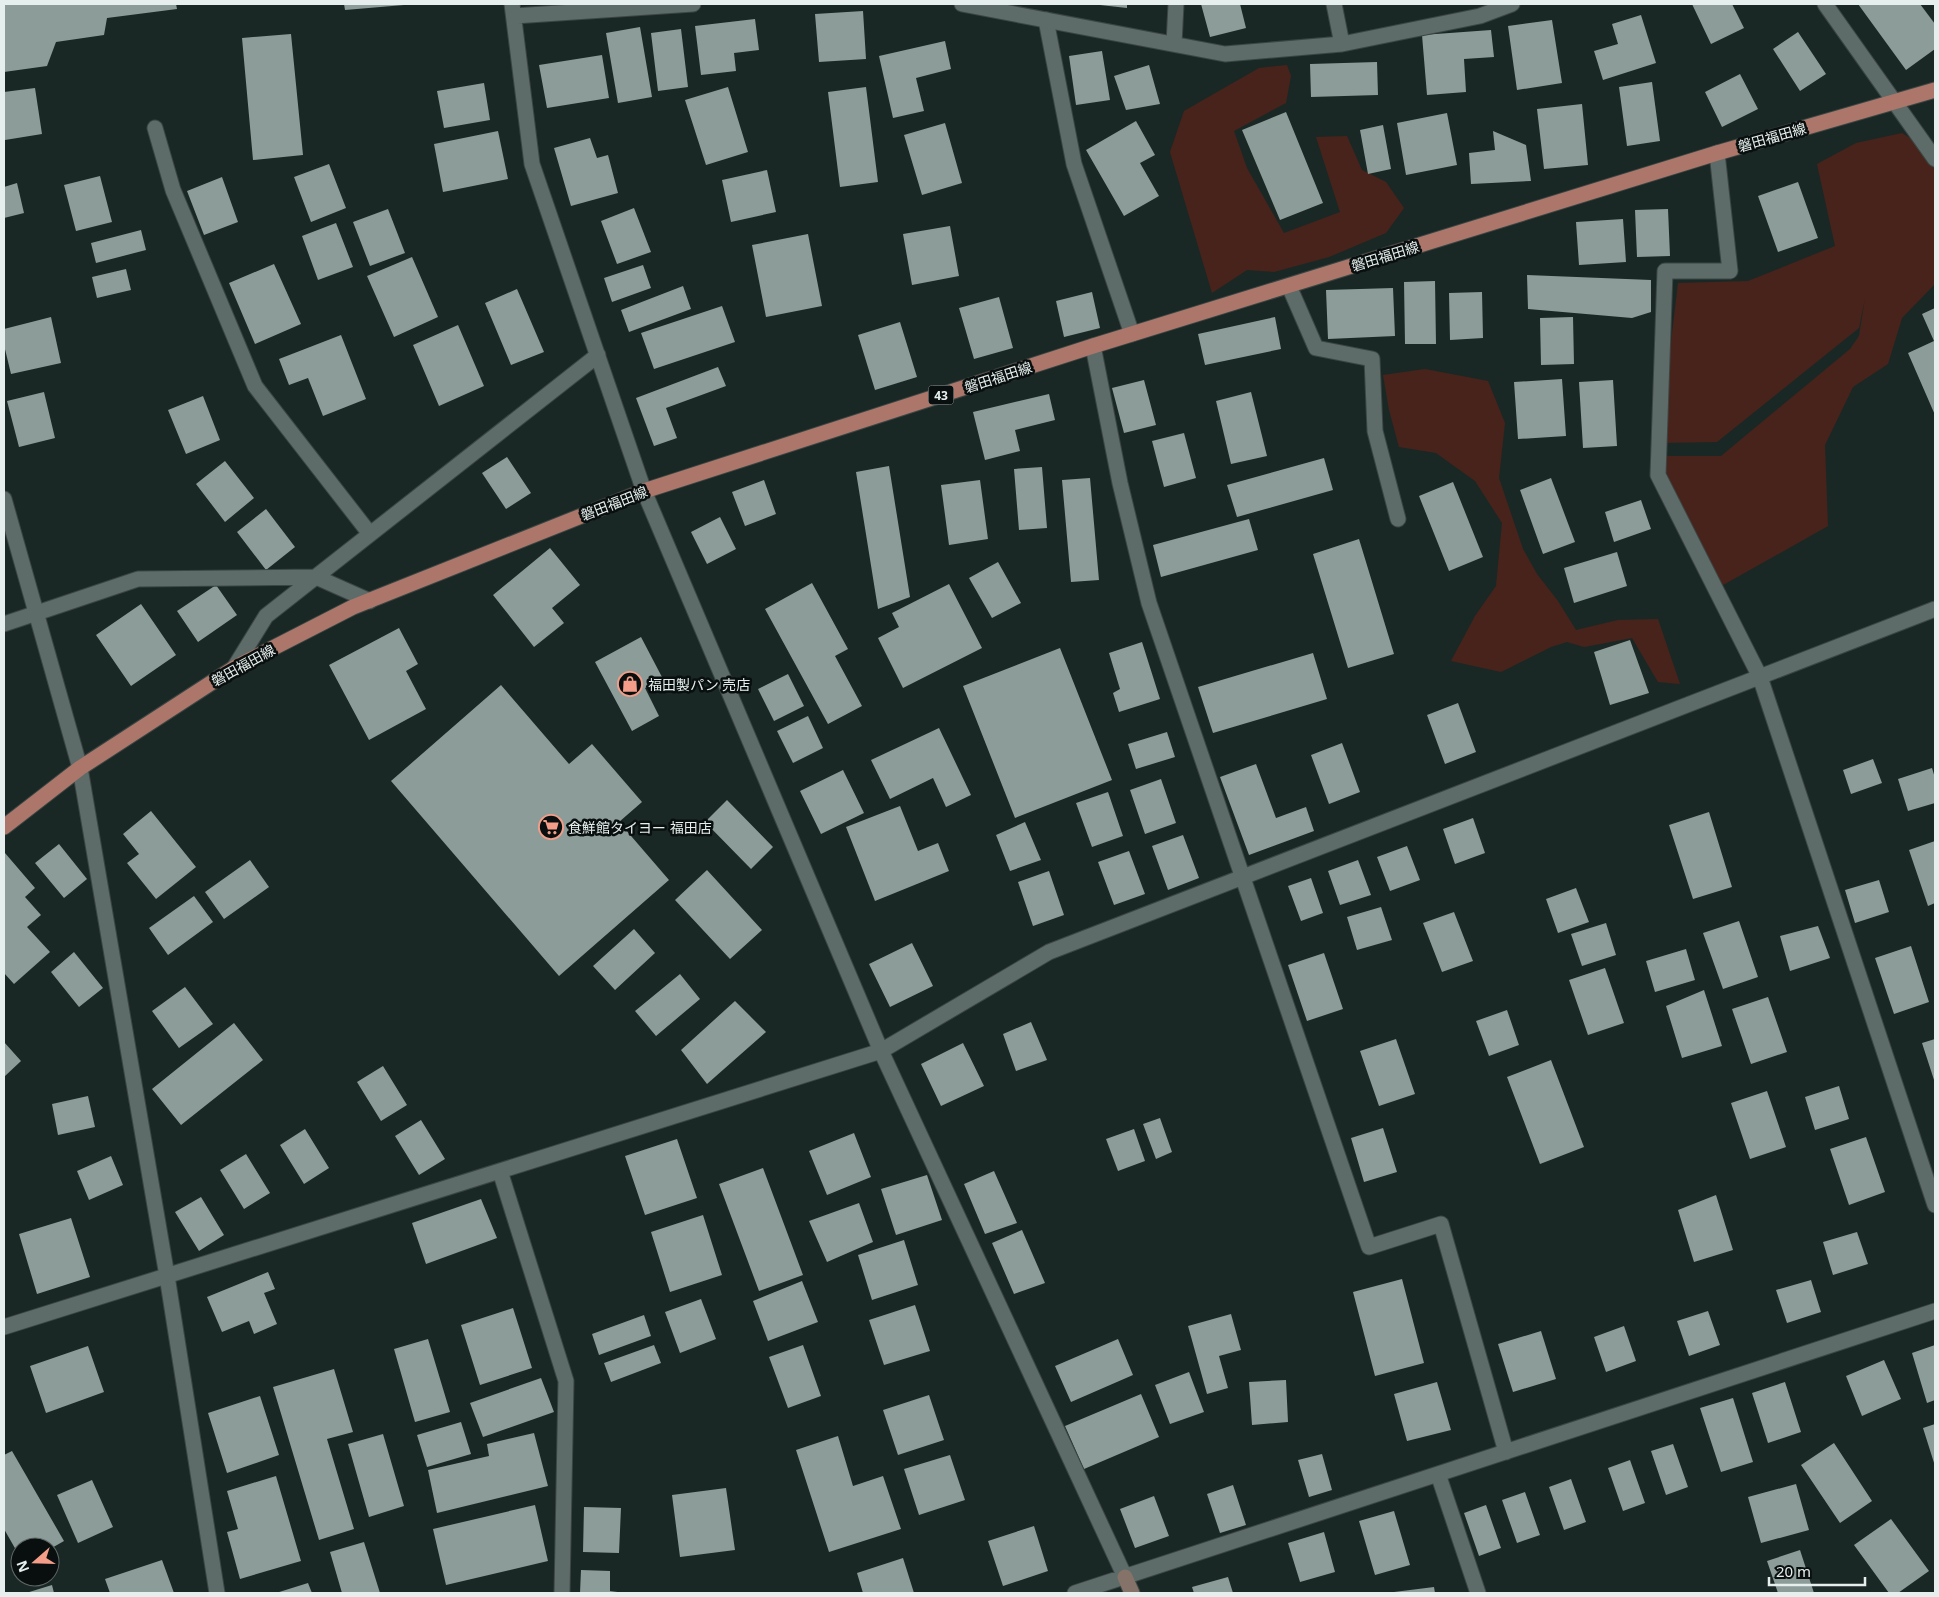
<svg xmlns="http://www.w3.org/2000/svg" width="1939" height="1597" font-family="'Noto Sans','Noto Sans JP',sans-serif">
	<style>
		.green { fill: #48231b }
		.building { fill: #8c9c98 }
		.lines { fill: none; stroke-linecap: round; stroke-linejoin: round }
		.lane-casing { stroke: #3b4644; stroke-width: 17 }
		.street-casing { stroke: #3b4644; stroke-width: 17 }
		.secondary-casing { stroke: #3b4644; stroke-width: 17 }
		.primary-casing { stroke: #3b4644; stroke-width: 17 }
		.lane { stroke: #5d6c69; stroke-width: 15 }
		.street { stroke: #5d6c69; stroke-width: 15 }
		.secondary { stroke: #857269; stroke-width: 15 }
		.primary { stroke: #ac776a; stroke-width: 15 }
		.labels { text-anchor: middle; dominant-baseline: central; stroke-width: 5; stroke-linejoin: round; paint-order: stroke }
		.shield { fill: #090f0e; stroke: #a4acaa; stroke-width: 1 }
		.shield-label { font-size: 12px; font-weight: bold; fill: #e6efed }
		.street-label { font-size: 14px; fill: #e6efed; stroke: #090f0e }
		.poi-label { font-size: 14px; fill: #e6efed; stroke: #090f0e; text-anchor: start }
	</style>
	<rect width="100%" height="100%" fill="#1a2825"/>
	<path class="green" d="M1287,65L1291,76L1286,103L1234,131L1247,168L1284,233L1340,212L1316,137L1347,136L1362,170L1386,182L1404,208L1386,233L1329,257L1274,272L1247,270L1212,293L1170,152L1184,111L1259,68Z
		M1902,133L1928,149L1935,159V284L1902,318L1888,364L1853,387L1825,445L1828,526L1716,589L1659,456H1721L1850,349L1859,336L1865,298L1859,328L1717,442L1659,443L1678,283L1748,281L1835,246L1817,164L1856,143Z
		M1425,369L1488,381L1505,423L1499,478L1523,549L1537,574L1558,601L1576,630L1618,620L1658,619L1680,684L1658,682L1632,638L1584,647L1567,642L1551,647L1501,672L1451,661L1475,616L1496,586L1502,523L1475,481L1436,453L1399,447L1389,410L1383,375Z"/>
	<path class="building" d="M4,4H176L177,9L107,18L104,35L56,42L47,66L4,72Z
		M344,4H404V5L345,10Z
		M1091,4H1127V8Z
		M1201,4H1240L1246,28L1210,37Z
		M1692,4H1732L1744,28L1711,44Z
		M1858,4H1920L1935,24V49L1906,70Z
		M863,11L866,59L819,62L815,14Z
		M1641,15L1656,63L1603,80L1594,51L1618,44L1612,24Z
		M755,19L759,50L734,53L736,71L701,75L695,26Z
		M1552,20L1562,83L1517,90L1508,26Z
		M640,27L652,97L618,103L606,33Z
		M681,29L688,87L658,91L651,33Z
		M1491,30L1494,57L1464,59L1466,92L1427,95L1422,35Z
		M1798,32L1826,74L1800,91L1773,49Z
		M291,34L303,155L253,160L242,38Z
		M945,41L951,69L916,78L924,111L893,118L879,56Z
		M1102,51L1110,100L1076,105L1069,56Z
		M602,55L609,98L547,108L539,65Z
		M1377,62L1378,95L1311,97L1310,64Z
		M1149,65L1160,104L1126,110L1114,76Z
		M1740,74L1758,109L1722,127L1705,92Z
		M1652,82L1660,141L1627,146L1619,87Z
		M484,83L490,120L444,128L437,91Z
		M728,87L748,152L706,165L685,100Z
		M866,87L878,182L840,187L828,92Z
		M35,88L42,134L5,140L4,92Z
		M1582,104L1588,165L1544,169L1537,109Z
		M1286,112L1323,203L1280,220L1242,130Z
		M1447,113L1457,165L1406,175L1397,123Z
		M1136,121L1155,155L1140,163L1159,196L1124,216L1086,150Z
		M945,123L962,183L922,195L904,135Z
		M1383,125L1391,169L1368,174L1360,130Z
		M498,131L508,179L443,192L434,144Z
		M1493,131L1526,145L1531,181L1471,184L1469,153L1495,150Z
		M590,138L597,158L608,155L618,193L571,206L554,148Z
		M329,164L346,208L311,222L294,177Z
		M767,170L776,212L731,222L722,180Z
		M100,176L112,222L76,231L64,185Z
		M222,177L238,222L204,235L187,191Z
		M1798,182L1818,238L1778,252L1758,196Z
		M17,183L24,213L4,218V187Z
		M634,208L651,252L617,264L601,221Z
		M388,209L405,253L370,266L353,222Z
		M1668,209L1670,256L1637,257L1635,210Z
		M1623,219L1626,262L1579,265L1576,222Z
		M336,223L353,267L318,280L302,236Z
		M950,226L959,276L912,285L903,234Z
		M141,230L146,250L96,263L91,243Z
		M808,234L822,306L766,317L752,245Z
		M412,257L438,317L394,337L367,276Z
		M274,264L301,324L255,344L229,283Z
		M643,265L651,288L612,302L604,278Z
		M126,269L131,290L97,298L92,277Z
		M1527,275L1651,280V312L1632,318L1528,309Z
		M1435,281L1436,344H1405L1404,282Z
		M683,286L691,309L629,332L621,310Z
		M1393,288L1395,336L1328,339L1326,290Z
		M517,289L544,352L511,365L485,303Z
		M1092,292L1100,328L1064,337L1056,301Z
		M1482,292L1483,338L1450,340L1449,293Z
		M999,297L1013,348L974,359L959,308Z
		M722,306L735,342L654,369L641,333Z
		M1935,308V415L1908,353L1934,341L1922,314Z
		M51,317L61,363L11,374L4,345V329Z
		M1275,317L1281,349L1205,365L1198,334Z
		M1573,317L1574,364L1541,365L1540,318Z
		M900,322L917,377L875,390L858,335Z
		M458,325L484,386L439,406L413,345Z
		M341,335L366,399L323,416L308,378L289,385L279,359Z
		M718,367L726,386L666,408L677,438L654,446L636,398Z
		M1562,379L1566,436L1518,439L1514,382Z
		M1144,380L1156,425L1124,433L1112,388Z
		M1613,380L1617,446L1583,448L1579,382Z
		M44,392L55,438L19,447L7,401Z
		M1251,392L1267,456L1231,464L1216,401Z
		M1049,394L1055,420L1015,430L1020,451L985,460L973,412Z
		M203,396L220,440L186,454L168,410Z
		M1184,433L1196,478L1164,487L1152,441Z
		M507,457L531,493L506,509L482,473Z
		M1324,458L1333,490L1237,517L1227,485Z
		M225,461L254,498L225,522L196,484Z
		M889,466L910,597L878,609L856,472Z
		M1042,467L1047,528L1019,530L1014,469Z
		M1090,478L1099,580L1071,582L1062,480Z
		M1551,478L1575,542L1543,554L1520,490Z
		M764,480L776,514L745,526L732,492Z
		M980,480L988,539L949,545L941,485Z
		M1453,482L1483,557L1449,571L1419,496Z
		M1641,500L1651,529L1614,542L1605,512Z
		M266,509L295,547L266,570L237,532Z
		M720,517L736,549L707,564L691,532Z
		M1249,519L1258,550L1161,577L1153,545Z
		M1359,539L1394,654L1348,668L1313,554Z
		M550,548L580,585L552,608L564,623L534,647L493,595Z
		M1617,552L1627,586L1574,603L1564,568Z
		M998,562L1021,603L992,618L969,578Z
		M812,583L848,649L835,656L862,706L828,724L765,609Z
		M949,584L982,648L903,688L878,638L899,627L892,613Z
		M216,585L237,615L198,642L177,611Z
		M141,604L176,655L131,686L96,635Z
		M399,628L418,664L406,671L426,709L369,740L329,665Z
		M641,637L663,679L645,688L659,716L632,731L595,662Z
		M1630,640L1649,693L1610,705L1594,652Z
		M1142,642L1160,699L1119,712L1113,693L1120,689L1109,653Z
		M1060,648L1112,780L1015,818L963,686Z
		M1313,653L1327,699L1213,733L1198,687Z
		M788,674L804,706L774,721L758,689Z
		M501,685L569,764L592,744L642,802L619,822L669,880L559,976L391,781Z
		M1458,703L1476,752L1445,764L1427,715Z
		M808,716L823,748L793,763L777,731Z
		M939,728L971,795L946,807L933,778L890,799L871,760Z
		M1167,732L1175,757L1136,769L1128,744Z
		M1342,743L1360,792L1329,804L1311,755Z
		M1873,759L1882,783L1851,794L1843,770Z
		M1256,764L1276,818L1306,807L1314,831L1249,855L1220,777Z
		M1932,768L1935,778V803L1908,811L1898,779Z
		M843,770L864,813L821,834L800,791Z
		M1161,779L1176,823L1145,834L1130,790Z
		M1108,792L1123,836L1092,847L1076,803Z
		M727,800L773,847L751,869L705,822Z
		M900,806L918,851L938,843L949,871L875,901L846,827Z
		M151,811L196,867L156,899L127,863L139,854L123,834Z
		M1709,812L1732,887L1693,899L1669,825Z
		M1473,818L1485,853L1455,864L1443,829Z
		M1025,822L1041,860L1010,871L996,835Z
		M1183,835L1199,878L1168,890L1152,846Z
		M1935,841V903L1928,906L1909,850Z
		M59,844L87,879L64,898L35,863Z
		M1407,846L1420,880L1390,891L1377,857Z
		M1129,851L1145,894L1114,905L1098,862Z
		M5,853L35,888L25,897L41,915L27,927L50,952L14,984L4,973Z
		M250,860L269,887L224,919L205,892Z
		M1358,860L1371,895L1340,905L1328,871Z
		M707,870L762,930L730,959L675,900Z
		M1049,871L1064,915L1033,926L1018,882Z
		M1311,878L1323,913L1301,921L1288,886Z
		M1879,880L1889,912L1855,923L1845,890Z
		M1576,888L1589,922L1558,933L1546,899Z
		M194,896L213,922L168,955L149,928Z
		M1381,907L1392,940L1357,950L1347,917Z
		M1454,912L1473,961L1442,972L1423,923Z
		M1739,921L1758,977L1723,989L1703,933Z
		M1606,923L1616,955L1582,966L1571,934Z
		M1818,926L1830,958L1790,971L1780,936Z
		M634,929L655,953L615,990L593,966Z
		M912,943L933,986L890,1007L869,964Z
		M1911,946L1929,1002L1894,1014L1875,958Z
		M1686,949L1695,980L1655,992L1646,961Z
		M74,952L103,988L79,1007L51,972Z
		M1324,953L1343,1009L1307,1021L1288,965Z
		M1605,968L1624,1023L1588,1035L1569,980Z
		M680,974L700,999L656,1036L635,1011Z
		M185,987L213,1024L179,1048L152,1011Z
		M1704,990L1722,1046L1682,1058L1666,1006Z
		M1768,997L1787,1052L1751,1064L1732,1009Z
		M735,1001L766,1032L707,1084L681,1050Z
		M1507,1010L1519,1045L1489,1056L1476,1021Z
		M1031,1022L1047,1060L1016,1071L1003,1034Z
		M234,1023L263,1060L181,1125L152,1089Z
		M1396,1039L1415,1094L1379,1106L1360,1051Z
		M1935,1039V1083L1922,1043Z
		M4,1042L21,1061L4,1077Z
		M963,1043L984,1086L941,1106L921,1064Z
		M1551,1060L1584,1147L1540,1164L1507,1077Z
		M383,1066L407,1105L381,1121L357,1082Z
		M1839,1086L1849,1119L1815,1130L1805,1097Z
		M1767,1091L1786,1147L1750,1159L1731,1103Z
		M88,1096L95,1127L58,1135L52,1104Z
		M1160,1118L1172,1152L1156,1159L1143,1124Z
		M421,1120L445,1159L419,1175L395,1136Z
		M1383,1128L1397,1172L1364,1182L1351,1138Z
		M305,1129L329,1168L304,1184L280,1145Z
		M1134,1129L1145,1161L1118,1171L1106,1139Z
		M854,1133L871,1177L827,1195L809,1151Z
		M1866,1137L1885,1192L1849,1205L1830,1149Z
		M677,1139L697,1198L645,1215L625,1156Z
		M246,1154L270,1193L244,1209L220,1170Z
		M111,1156L123,1185L89,1200L77,1171Z
		M763,1168L803,1275L759,1291L719,1184Z
		M994,1171L1017,1223L985,1234L964,1184Z
		M927,1175L942,1220L896,1235L881,1189Z
		M1716,1195L1733,1250L1694,1262L1678,1210Z
		M201,1197L224,1235L199,1251L175,1212Z
		M481,1199L497,1238L426,1264L412,1223Z
		M859,1203L873,1242L827,1262L809,1221Z
		M703,1215L722,1275L670,1292L651,1232Z
		M71,1218L90,1277L37,1294L19,1234Z
		M1022,1230L1045,1283L1014,1294L992,1243Z
		M1857,1232L1868,1264L1833,1275L1823,1242Z
		M904,1240L918,1285L872,1300L858,1255Z
		M268,1272L275,1289L264,1293L277,1324L254,1334L249,1321L222,1332L207,1297Z
		M1402,1279L1424,1363L1375,1376L1353,1292Z
		M1811,1280L1821,1312L1787,1323L1776,1290Z
		M802,1281L818,1322L768,1341L753,1301Z
		M701,1299L716,1339L680,1353L665,1312Z
		M915,1305L930,1351L884,1365L869,1320Z
		M513,1308L532,1368L480,1385L461,1325Z
		M1708,1311L1720,1345L1689,1356L1677,1321Z
		M1231,1314L1241,1350L1219,1356L1228,1388L1207,1394L1188,1326Z
		M644,1315L651,1336L599,1355L592,1334Z
		M1624,1326L1636,1361L1606,1372L1594,1337Z
		M1541,1331L1556,1379L1513,1392L1498,1344Z
		M428,1339L450,1412L415,1422L394,1349Z
		M1118,1339L1133,1375L1071,1402L1055,1366Z
		M654,1345L661,1363L611,1382L604,1363Z
		M803,1345L821,1396L788,1408L769,1357Z
		M1935,1345V1400L1927,1403L1912,1353Z
		M88,1346L104,1392L46,1413L30,1366Z
		M1884,1360L1901,1399L1862,1416L1846,1376Z
		M334,1369L353,1432L327,1439L354,1529L319,1540L273,1387Z
		M1189,1372L1204,1412L1170,1424L1155,1385Z
		M541,1378L554,1412L483,1437L470,1403Z
		M1286,1380L1288,1422L1252,1425L1249,1382Z
		M1437,1382L1451,1430L1407,1441L1394,1394Z
		M1785,1382L1801,1432L1768,1443L1752,1393Z
		M1141,1394L1159,1437L1084,1469L1065,1426Z
		M929,1395L944,1440L898,1455L883,1410Z
		M260,1396L279,1455L227,1473L208,1413Z
		M1733,1398L1753,1462L1721,1472L1700,1408Z
		M461,1422L471,1454L427,1467L417,1435Z
		M1935,1424V1466L1923,1428Z
		M534,1433L548,1486L437,1513L428,1470L489,1456L487,1444Z
		M383,1434L404,1506L369,1517L348,1444Z
		M838,1436L853,1486L883,1476L901,1529L829,1552L796,1450Z
		M1834,1443L1872,1501L1840,1523L1801,1465Z
		M1673,1444L1688,1487L1666,1495L1651,1451Z
		M12,1451L64,1541L50,1549V1547H20V1557L4,1529V1455Z
		M1322,1454L1332,1490L1309,1497L1298,1460Z
		M950,1455L965,1500L919,1515L904,1469Z
		M1630,1460L1645,1503L1623,1511L1608,1468Z
		M276,1476L301,1561L240,1579L227,1532L238,1529L227,1491Z
		M1571,1479L1586,1522L1564,1530L1549,1487Z
		M92,1480L113,1527L78,1543L57,1495Z
		M1796,1484L1809,1530L1761,1543L1748,1497Z
		M1233,1485L1246,1525L1220,1533L1207,1494Z
		M726,1488L735,1550L680,1557L672,1495Z
		M1525,1492L1540,1535L1517,1543L1502,1500Z
		M1154,1496L1169,1536L1135,1548L1120,1509Z
		M535,1505L548,1561L446,1585L433,1529Z
		M1486,1505L1501,1548L1479,1556L1464,1513Z
		M584,1507L621,1508L619,1553L583,1552Z
		M1394,1511L1410,1565L1375,1575L1359,1521Z
		M1891,1519L1929,1571L1898,1593H1889L1854,1545Z
		M1034,1526L1048,1571L1003,1586L988,1541Z
		M1324,1532L1335,1572L1300,1582L1288,1543Z
		M364,1542L380,1593H342L330,1552Z
		M1800,1550L1814,1593H1778L1767,1561Z
		M903,1558L914,1593H863L857,1573Z
		M162,1560L174,1593H110L105,1579Z
		M581,1570L610,1571V1591L625,1593H580Z
		M1228,1577L1233,1593H1194L1192,1587Z
		M308,1583L312,1593H276Z
		M52,1585L54,1593H26Z
		M1434,1587L1435,1593H1394V1592Z"/>
	<g class="lines">
		<defs>
			<path id="lane" d="M1046,20L1074,164L1132,334
				M1289,286L1316,348L1372,359L1375,431L1398,519"/>
			<path id="street" d="M512,4L532,164L644,491L881,1051L1125,1577
				M962,4L1225,54L1342,44L1480,16L1512,4
				M1334,4L1342,44
				M1825,4L1935,159
				M514,16L693,4
				M1174,44L1176,4
				M155,128L173,190L255,386L370,534
				M1717,153L1730,271H1665L1658,475L1760,677L1935,1205
				M1093,346L1120,483L1149,603L1369,1247L1441,1224L1506,1452
				M4,499L80,768L167,1276L217,1593
				M4,624L138,579L316,577L370,601
				M234,668L266,616L598,355
				M500,1171L566,1381L562,1593
				M4,1327L881,1051L1049,952L1935,609
				M1438,1474L1478,1593
				M1075,1593L1935,1311"/>
			<path id="secondary" d="M1125,1577L1132,1593"/>
			<path id="primary" d="M4,827L80,768L234,668L353,607L644,491L1093,346L1717,153L1935,90"/>
		</defs>
		<use href="#lane" class="lane-casing"/>
		<use href="#street" class="street-casing"/>
		<use href="#secondary" class="secondary-casing"/>
		<use href="#primary" class="primary-casing"/>
		<use href="#lane" class="lane"/>
		<use href="#street" class="street"/>
		<use href="#secondary" class="secondary"/>
		<use href="#primary" class="primary"/>
	</g>
	<defs>
		<symbol id="shop-ring" viewBox="-11 -11 22 22"><circle r="9.5" fill="#090f0e" stroke="#f49e8a" stroke-width="1.5"/><path d="M-5-2.5h2.3a2.7 3.5 0 0 1 5.4 0H5L5.5 6h-11ZM-1.5-2.5h3a1.5 2.3 0 0 0-3 0Z" fill="#f49e8a"/></symbol>
		<symbol id="supermarket-ring" viewBox="-11 -11 22 22"><circle r="9.5" fill="#090f0e" stroke="#f49e8a" stroke-width="1.5"/><path d="M-6-5.5h2.5l.6 2H6L4.5 2H-2.5L-4.4-4H-6ZM-1.5 3.2a1.3 1.3 0 1 0 .1 0ZM3 3.2a1.3 1.3 0 1 0 .1 0Z" fill="#f49e8a"/></symbol>
	</defs>
	<g fill-rule="evenodd">
		<use href="#shop-ring" x="616" y="670" width="28" height="28"/>
		<use href="#supermarket-ring" x="537" y="813" width="28" height="28"/>
	</g>
	<g class="labels">
		<rect class="shield" x="928.5" y="385.5" width="25" height="19" rx="4"/>
		<g class="shield-label">
			<text x="941" y="395">43</text>
		</g>
		<g class="street-label">
			<text transform="translate(1772 137) rotate(-16)">磐田福田線</text>
			<text transform="translate(1385 256) rotate(-17)">磐田福田線</text>
			<text transform="translate(998 377) rotate(-18)">磐田福田線</text>
			<text transform="translate(614 503) rotate(-21)">磐田福田線</text>
			<text transform="translate(243 665) rotate(-29)">磐田福田線</text>
		</g>
		<g class="poi-label">
			<text x="648" y="684">福田製パン 売店</text>
			<text x="568" y="827">食鮮館タイヨー 福田店</text>
		</g>
	</g>
	<rect width="1939" height="1597" fill="none" stroke="#e6efed" stroke-width="10"/>
	<g transform="translate(35 1562) rotate(250)"><circle r="24" fill="#090f0e" stroke="#616967"/>
	<path d="M0-4L9 19L0 12L-9 19Z" fill="#f49e8a"/>
	<text y="-8" font-size="14" font-weight="bold" text-anchor="middle" fill="#e6efed">N</text>
	</g>
	<path d="M1769 1577v8h96v-8" fill="none" stroke="#e6efed" stroke-width="2.5"/>
	<text x="1776" y="1577" font-size="15" fill="#e6efed" stroke="#090f0e" stroke-width="4" paint-order="stroke">20 m</text>
</svg>
